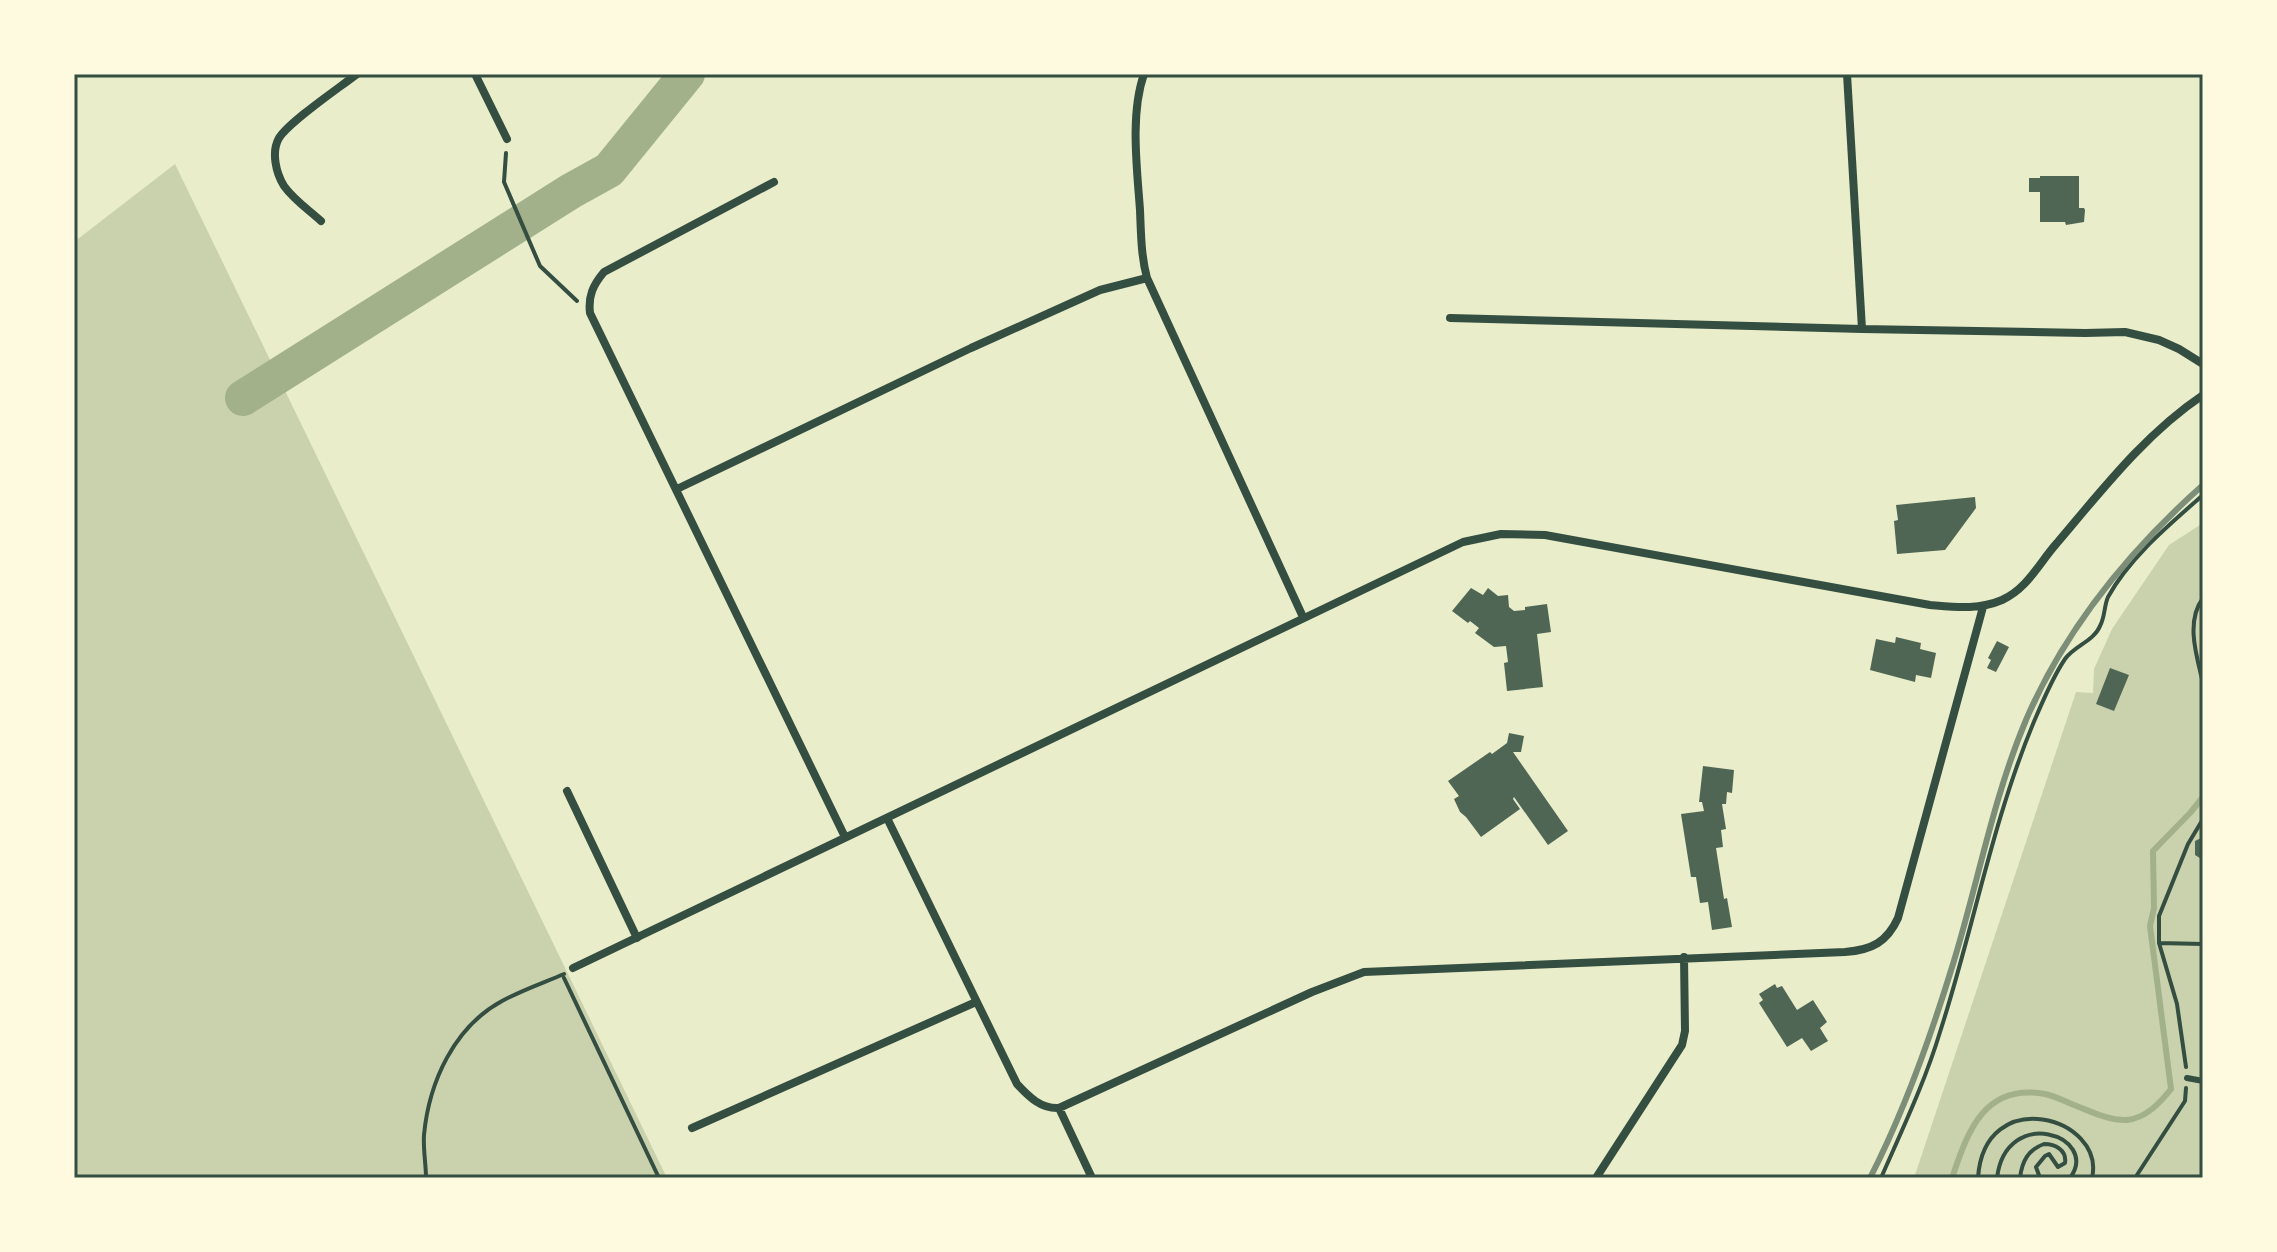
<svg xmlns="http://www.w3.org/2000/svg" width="2277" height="1252" font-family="'Open Sans',sans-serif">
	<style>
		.green { fill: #cad2ad }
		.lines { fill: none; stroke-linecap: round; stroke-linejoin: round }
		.stream { stroke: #a3b18a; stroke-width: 6 }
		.river { stroke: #a3b18a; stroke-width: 36 }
		.building { fill: #4f6655 }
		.path { stroke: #344e41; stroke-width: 4 }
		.service { stroke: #344e41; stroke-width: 6 }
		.minor { stroke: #344e41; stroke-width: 8 }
		.rail { stroke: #7c8e77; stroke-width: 6 }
		.neatline { fill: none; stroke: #344e41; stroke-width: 3 }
	</style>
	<rect width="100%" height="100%" fill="#e9edc9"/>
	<path class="green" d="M175,164L667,1178H74V242Z
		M2203,523V1178H1914L2076,692L2093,693L2094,669L2112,629L2169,545Z"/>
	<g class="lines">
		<path class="stream" d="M1952,1178C1968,1130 1985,1083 2045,1094C2055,1096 2064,1101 2074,1105C2090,1111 2109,1121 2127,1120C2146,1118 2160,1103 2171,1089L2150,926L2154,908L2153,851L2190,813L2203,797"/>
		<path class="river" d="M243,398L571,191L609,170L687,74"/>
	</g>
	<path class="building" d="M2040,176H2079V208H2084L2085,210L2084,222L2066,225L2065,222H2040V192H2029V178H2040Z
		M1975,497L1976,508L1945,550L1897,554L1894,521L1898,520L1896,505Z
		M1471,588L1483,595L1488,588L1498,596L1508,595L1509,607L1514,611L1525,610V607L1547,604L1551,632L1537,634L1543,687L1507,691L1504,663L1508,662L1506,646L1494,647L1475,633L1479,628L1470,621L1468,623L1452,611Z
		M1896,637L1921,643L1920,649L1936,653L1931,678L1916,675L1915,682L1870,670L1876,639L1895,643Z
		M1997,641L2009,647L1996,672L1987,668L1991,660L1988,658Z
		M2110,668L2129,675L2114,711L2096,704Z
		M1509,733L1524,736L1521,752H1513L1568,831L1548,845L1514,797L1513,799L1520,809L1481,837L1466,817L1460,812L1454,799L1459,796L1448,781L1490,752L1492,754L1507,743Z
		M1703,766L1734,770L1732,793L1727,792L1726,804H1722L1726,829L1721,830L1723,847L1716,848L1724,899L1727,898L1732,927L1712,930L1708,902L1700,903L1696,877H1691L1681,814L1704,811L1702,802H1699Z
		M2203,837V860L2195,855V841Z
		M1775,984L1777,988L1782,986L1797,1010L1813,1000L1827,1022L1820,1028L1828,1041L1811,1051L1802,1038L1787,1047L1759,1003L1763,1000L1759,994Z"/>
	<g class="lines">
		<path class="path" d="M506,153L504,182L540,266L577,301
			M2203,598C2185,622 2197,657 2203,683
			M2159,943L2203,944
			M564,978L659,1178
			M2186,1067L2177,1004L2159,943V916L2188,844L2203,819
			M426,1178C426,1164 423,1149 424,1135C429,1082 454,1027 502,1001C522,990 543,983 564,974
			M1881,1178C1902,1130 1925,1082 1940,1032C1973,930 1992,823 2033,724C2042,703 2052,678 2065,659C2074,646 2094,641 2100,626C2105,617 2104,606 2108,597C2130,557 2169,525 2203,495
			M1978,1178C1984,1083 2106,1117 2092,1178
			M1997,1178C2006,1104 2101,1136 2070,1178
			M2020,1178C2022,1161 2028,1150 2044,1144C2055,1144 2067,1150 2065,1163L2058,1167L2049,1154L2045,1156L2036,1167L2040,1178
			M2135,1178L2185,1101L2186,1088"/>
		<path class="service" d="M2187,1078L2203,1081"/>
		<path class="minor" d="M475,74L507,139
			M1144,74C1130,114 1137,168 1140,210C1141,233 1141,256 1147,278L1303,617
			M1847,74L1862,329
			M774,182L604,272C593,285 588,296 590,313L845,837
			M321,221C309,210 294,200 284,186C276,173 271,152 279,138C290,121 339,88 357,74
			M1450,318L1862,329L2085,333L2125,332L2159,340L2179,349L2203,364
			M677,489L971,348L1100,290L1147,278
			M567,791L637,938
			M887,818L1017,1084C1029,1097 1041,1109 1059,1108L1312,992L1364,972L1845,952C1872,950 1887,942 1898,918L1983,607
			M573,968L1463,542L1501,534L1545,535L1930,605C1955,607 1979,610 2002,600C2028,588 2039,563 2057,543C2102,490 2145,434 2203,395
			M1059,1108L1092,1178
			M692,1128L976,1002
			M1596,1178L1682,1045L1685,1031L1684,957"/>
		<path class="rail" d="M1870,1178C1905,1110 1931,1036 1953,964C1978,883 1993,798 2026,720C2065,629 2129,551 2203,485"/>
	</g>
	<rect width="2277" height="1252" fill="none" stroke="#fefae0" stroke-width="152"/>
	<rect x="76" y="76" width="2125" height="1100" class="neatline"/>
</svg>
